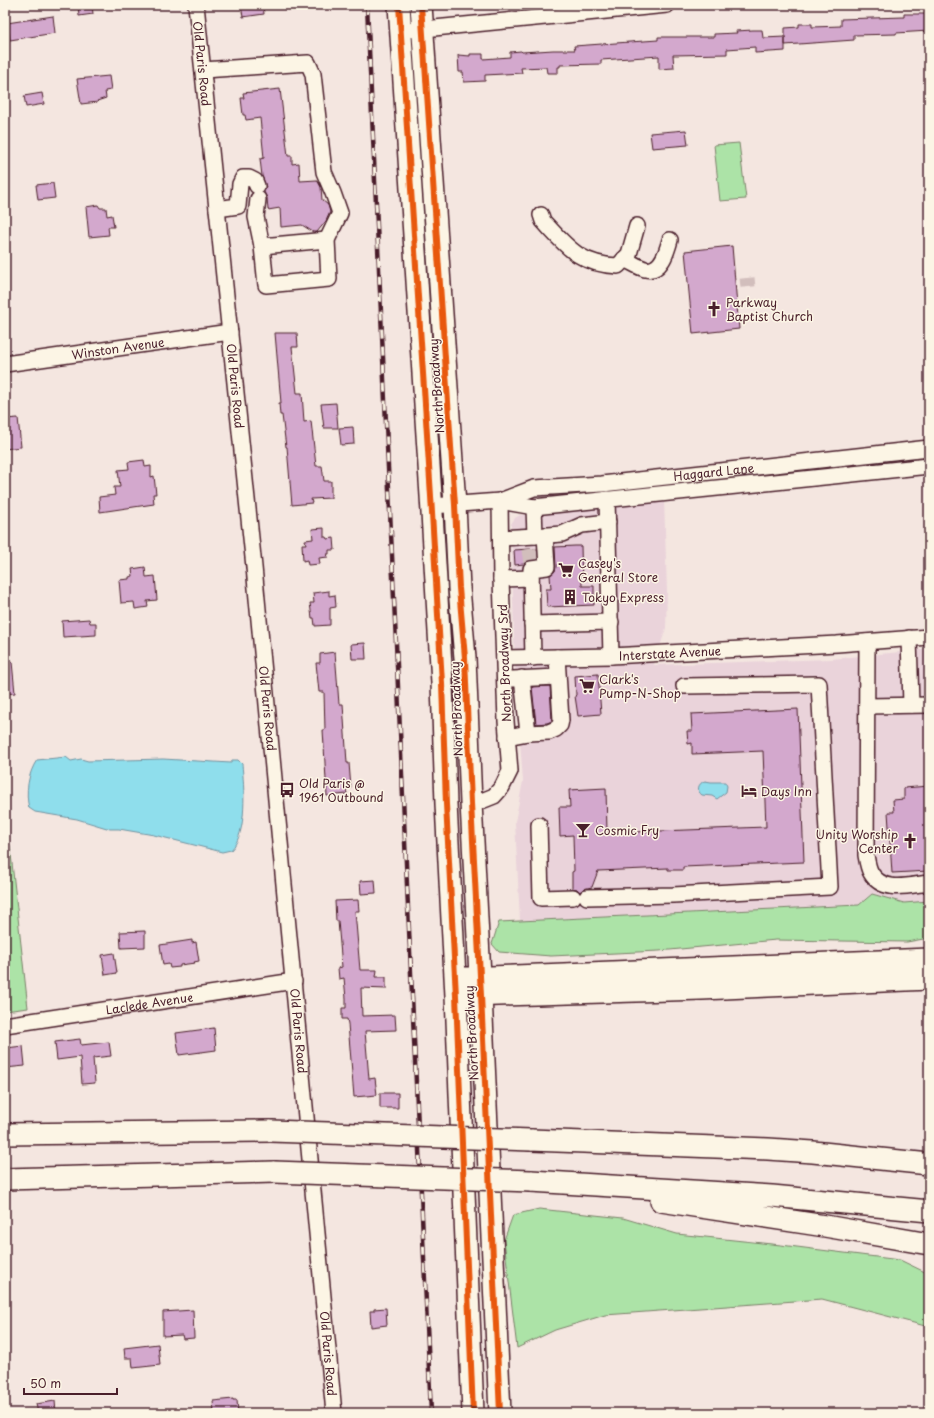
<svg xmlns="http://www.w3.org/2000/svg" width="934" height="1418" font-family="'Playpen Sans',sans-serif">
	<style>
		.built { fill: #ead3da }
		.green { fill: #ace3a7; stroke: #7b8169 }
		.water { fill: #8fdeec; stroke: #73929f }
		.building { fill: #d3a8cd; stroke: #4a1f2b }
		.lines { fill: none; stroke-linecap: round; stroke-linejoin: round }
		.minor-tunnel { stroke: #d2bebc; stroke-width: 15; stroke-dasharray: 15 8; stroke-linecap: butt }
		.minor-casing { stroke: #4a1f2b; stroke-width: 18 }
		.highway-casing { stroke: #4a1f2b; stroke-width: 24 }
		.minor { stroke: #fcf5e5; stroke-width: 15 }
		.highway { stroke: #fcf5e5; stroke-width: 21 }
		.rail-casing { stroke: #4a1f2b; stroke-width: 4.5 }
		.rail { stroke: #fcf5e5; stroke-width: 3; stroke-dasharray: 9; stroke-linecap: butt }
		.highway-bridge-casing { stroke: #4a1f2b; stroke-width: 24; stroke-linecap: butt }
		.highway-bridge { stroke: #fcf5e5; stroke-width: 21 }
		.cycleway-casing { stroke: #fcf5e5; stroke-width: 8 }
		.cycleway { stroke: #e8590c; stroke-width: 6 }
		.labels { text-anchor: middle; dominant-baseline: central; stroke-width: 3; stroke-linejoin: round; paint-order: stroke }
		.street-label { font-size: 12px; fill: #4a1f2b; stroke: #fcf5e5 }
		.poi-label { font-size: 12px; fill: #4a1f2b; stroke: #fcf5e5; text-anchor: start }
	</style>
	<rect width="100%" height="100%" fill="#f4e6e0"/>
	<filter id="ink" filterUnits="userSpaceOnUse"><feTurbulence type="fractalNoise" baseFrequency=".025" numOctaves="2"/><feDisplacementMap in="SourceGraphic" scale="8" xChannelSelector="R" yChannelSelector="G"/><feConvolveMatrix kernelMatrix="1 2 1 2 8 2 1 2 1" color-interpolation-filters="sRGB"/></filter>
	<g filter="url(#ink)">
		<path class="built" d="M664,499L667,591L666,628L654,665L831,659L929,649V901L904,903L872,894L859,905H853L520,921L515,822L523,781L515,672L511,524L515,518L520,515Z"/>
		<path class="green" d="M739,143L746,199L720,201L714,145Z
			M5,845H10L28,1008L5,1011Z
			M872,894L904,903L929,901V938L907,942L776,940L659,951L551,956L499,952L492,944L499,922L859,905Z
			M539,1209L623,1218L677,1234L781,1245L900,1260L929,1274V1327L822,1299L605,1315L555,1330L517,1348L504,1240L513,1215Z"/>
		<path class="water" d="M66,757L71,761L81,759L88,761L163,759L231,763L232,760H238L242,764C244,786 248,833 231,850L222,852L154,835L119,829H110L77,819L35,812L29,808C25,793 28,773 37,760Z
			M705,781L711,782H725L727,786L726,792L717,799L712,796L702,795C696,791 698,783 705,781Z"/>
		<path class="building" d="M78,5H92L93,14L79,16Z
			M241,5H263L264,14L243,17Z
			M904,14H929V31L896,33V34L854,35V40L785,45V28L799,27V24H812V27L841,26V19L904,17Z
			M53,16L55,33L10,40L7,23Z
			M753,30H762L763,38L785,37V51L755,53V47L727,49V54L673,55L674,68L659,69V56L601,60V64L560,65V67H558V73H547L546,67L521,68L522,73L485,75V81L464,82L463,72H459L458,55L470,56V54H483V59L510,57V52L521,51L522,52L553,50H575L574,46L658,40V37H714V34L737,33L736,31Z
			M109,76L111,90L105,91L106,98L97,101L98,102L81,104L77,79Z
			M280,89L288,156H292V164L299,163L300,181L317,180L321,187L322,200L328,205L330,212L326,221L317,232H313L302,225L281,227L280,208L268,210L267,198L264,192L266,187L262,176L260,159L264,158L260,118L246,120L245,115H243L241,98H244L243,93Z
			M42,93L44,104L26,107L24,96Z
			M686,130L688,145L652,148L650,133Z
			M53,183L55,198L38,200L36,185Z
			M98,205L100,208H106L107,216L112,215L114,227H108L109,235L89,237L86,207Z
			M732,246L739,329L693,334L685,251Z
			M275,333H297L298,347H292L297,393H302L304,422L311,421L316,466H322L324,481H331V498L311,499L312,503L292,505L287,447H286L282,415H280L279,403H281Z
			M336,403L338,428H324L321,404Z
			M18,418L21,447L5,449V419Z
			M353,427L354,444L341,445L339,428Z
			M144,460L145,467L151,466V477L154,476L156,494H153L154,504L100,512L99,497L115,495L114,487H120L118,470L129,469L128,462Z
			M324,528V537H326L327,539L334,538L335,550H329V554H327L328,557L319,558L320,564L308,565L307,560L303,561L302,544H306L305,540L313,539L312,529Z
			M575,546H581L582,586H594V605L547,607L546,589H551L550,575L555,571L556,567L555,547Z
			M529,549H537V559L530,560L524,564L515,565L514,550Z
			M145,567L146,577L155,576L157,600L147,601L148,607L135,609L134,602L121,603L119,580L129,579V577L133,576L132,569Z
			M329,591V596L335,595L336,607L330,608V625L315,626L314,618H312L310,603H314L313,593Z
			M89,619L90,623H96V635L63,637L62,621Z
			M365,643L366,659H352L351,644Z
			M335,652L339,704H343L347,763H349L351,788L346,789L347,794L327,796L323,730H325L324,692H319L316,663H320V654Z
			M5,662H12L15,693L5,694Z
			M598,674L601,714L578,716L575,696L576,695L575,676Z
			M550,686L552,721L547,723L536,724L532,687Z
			M798,709L804,862L683,867V870H668V868L598,871L592,887L583,889L580,892L577,889L572,888V872L574,871L573,835L560,836L559,807H570L569,790L606,788L607,833L766,827L763,751L692,754V743L688,744L687,731H692L691,714Z
			M929,786V871L892,873L888,812H894L893,800L904,799V788Z
			M375,880L376,893L361,894L360,881Z
			M358,900L359,911H355L360,970H377L376,977H386V989L361,988L362,1016L395,1015L396,1030L365,1031L369,1079L375,1078L377,1095L354,1097L348,1024L347,1019H342V1008H346V998L344,978L339,979L338,968L342,967L338,921H336L335,901Z
			M145,931V947L121,948L120,932Z
			M192,940V943L196,942L199,961L194,962L195,963L180,965V967L170,968L169,964L163,965L160,945Z
			M114,953L117,973L105,975L102,955Z
			M214,1028L216,1050L179,1055L176,1033Z
			M80,1039L81,1045L109,1042L111,1056L93,1058L95,1083L82,1084L80,1057L57,1060L55,1042Z
			M23,1046L25,1066L5,1068L6,1048Z
			M380,1093H398V1108H380Z
			M386,1308L387,1325L371,1327L370,1311H374V1309Z
			M193,1310L194,1338L183,1339L182,1335L163,1336V1312Z
			M158,1344L160,1365L133,1368L132,1358H125L124,1348Z
			M233,1399V1400H237L238,1413H214L213,1401Z
			M55,1401L56,1413H38L36,1404Z"/>
		<g class="lines">
			<path class="minor-tunnel" d="M747,278L748,287
				M529,549L531,564"/>
			<defs>
				<g id="minor">
					<path id="s1" d="M196,5C246,474 292,943 334,1413"/>
					<path d="M414,30L667,5"/>
					<path d="M203,70L308,63L313,74L324,172L333,193L340,213L327,240L329,279L266,285L262,246L256,217L258,199"/>
					<path d="M217,209L238,206L240,184L243,178H249L255,181L257,186"/>
					<path d="M541,215L543,221C567,247 580,265 618,266L629,254L637,226"/>
					<path d="M262,246L327,240"/>
					<path d="M624,259C631,262 638,267 645,269C661,273 667,251 670,240"/>
					<path id="s2" d="M5,364L230,332"/>
					<path d="M607,499L611,656"/>
					<path id="s3" d="M500,501L534,488L602,484L929,448"/>
					<path d="M432,506L500,501L534,507L929,466"/>
					<path d="M535,536L562,534L582,525L608,522"/>
					<path d="M501,538L535,536L534,507"/>
					<path d="M501,579L531,578"/>
					<path d="M532,624L611,622"/>
					<path d="M909,638L911,705"/>
					<path d="M867,642L866,855C867,861 868,868 871,873C883,894 910,885 929,883"/>
					<path id="s4" d="M504,658L611,656L837,644L929,637"/>
					<path d="M533,658L531,569L547,567L545,535"/>
					<path d="M522,678L528,733"/>
					<path d="M513,679L558,677"/>
					<path d="M867,706L929,705"/>
					<path d="M507,737L528,733L549,732L556,729L560,725L561,720L557,657"/>
					<path d="M471,803L479,802L494,796L502,787L510,771L506,721L501,579L500,501"/>
					<path d="M539,825L541,898L573,897"/>
					<path d="M587,897L673,895L830,887L819,684L684,686"/>
					<path id="s5" d="M5,1025L294,981"/>
				</g>
				<path id="highway" d="M399,5L431,496L442,683L446,804L456,996L473,1413
					M421,5L455,505L459,588L465,658L471,803L481,995L500,1413
					M466,978L929,959
					M467,996L702,989L929,979
					M5,1134L271,1131
					M531,1140L768,1149L813,1152L929,1164
					M5,1179L274,1172
					M531,1181L772,1196L929,1211
					M661,1201L825,1226L929,1244"/>
			</defs>
			<use href="#minor" class="minor-casing"/>
			<use href="#highway" class="highway-casing"/>
			<use href="#minor" class="minor"/>
			<use href="#highway" class="highway"/>
			<defs>
				<path id="rail" d="M367,5L431,1413"/>
			</defs>
			<use href="#rail" class="rail-casing"/>
			<use href="#rail" class="rail"/>
			<defs>
				<path id="highway-bridge" d="M271,1131L531,1140
					M274,1172L531,1181"/>
			</defs>
			<use href="#highway-bridge" class="highway-bridge-casing"/>
			<use href="#highway-bridge" class="highway-bridge"/>
			<defs>
				<path id="cycleway" d="M399,5L431,496L442,683L446,804L456,996L473,1413
					M421,5L455,505L459,588L465,658L471,803L481,995L500,1413"/>
			</defs>
			<use href="#cycleway" class="cycleway-casing"/>
			<use href="#cycleway" class="cycleway"/>
		</g>
	</g>
	<defs>
		<symbol id="church-bare" viewBox="-9 -9 18 18"><path d="M-1.2-6h2.4v3.5h3.3v2.4h-3.3V6h-2.4V-.1h-3.3v-2.4h3.3Z" fill="#4a1f2b" stroke="#fcf5e5" stroke-width="2.5" paint-order="stroke"/></symbol>
		<symbol id="supermarket-bare" viewBox="-9 -9 18 18"><path d="M-6-5.5h2.5l.6 2H6L4.5 2H-2.5L-4.4-4H-6ZM-1.5 3.2a1.3 1.3 0 1 0 .1 0ZM3 3.2a1.3 1.3 0 1 0 .1 0Z" fill="#4a1f2b" stroke="#fcf5e5" stroke-width="2.5" paint-order="stroke"/></symbol>
		<symbol id="building-bare" viewBox="-9 -9 18 18"><path d="M-4-6H4V6H1V3H-1V6H-4ZM-2.5-4.3h1.7v1.8h-1.7ZM.8-4.3h1.7v1.8H.8ZM-2.5-1h1.7V.8h-1.7ZM.8-1h1.7V.8H.8Z" fill="#4a1f2b" stroke="#fcf5e5" stroke-width="2.5" paint-order="stroke"/></symbol>
		<symbol id="bus-bare" viewBox="-9 -9 18 18"><path d="M-5-6H5V4H4V6H2V4H-2V6H-4V4H-5ZM-3.5-4V0h7V-4ZM-3.5 1.2v1.5H-2V1.2ZM2 1.2v1.5H3.5V1.2Z" fill="#4a1f2b" stroke="#fcf5e5" stroke-width="2.5" paint-order="stroke"/></symbol>
		<symbol id="hotel-bare" viewBox="-9 -9 18 18"><path d="M-6-4.5h1.5V1H6V5H4.5V3h-9V5H-6ZM-4 0a1.8 1.8 0 1 1 3.6 0ZM.5 0V-2.5h3Q6-2.5 6 0Z" fill="#4a1f2b" stroke="#fcf5e5" stroke-width="2.5" paint-order="stroke"/></symbol>
		<symbol id="bar-bare" viewBox="-9 -9 18 18"><path d="M-6-5H6L.8 .8V4.5H3.5V6h-7V4.5H-.8V.8Z" fill="#4a1f2b" stroke="#fcf5e5" stroke-width="2.5" paint-order="stroke"/></symbol>
	</defs>
	<g fill-rule="evenodd">
		<use href="#church-bare" x="703" y="298" width="22" height="22"/>
		<use href="#supermarket-bare" x="555" y="559" width="22" height="22"/>
		<use href="#building-bare" x="559" y="586" width="22" height="22"/>
		<use href="#supermarket-bare" x="576" y="675" width="22" height="22"/>
		<use href="#bus-bare" x="276" y="779" width="22" height="22"/>
		<use href="#hotel-bare" x="738" y="780" width="22" height="22"/>
		<use href="#bar-bare" x="572" y="819" width="22" height="22"/>
		<use href="#church-bare" x="899" y="830" width="22" height="22"/>
	</g>
	<g class="labels">
		<g class="street-label">
			<text stroke="none"><textPath href="#s1" startOffset="59">Old Paris Road</textPath></text>
			<text stroke="none"><textPath href="#s2" startOffset="114">Winston Avenue</textPath></text>
			<text stroke="none"><textPath href="#s1" startOffset="383">Old Paris Road</textPath></text>
			<text transform="translate(436 386) rotate(-94)">North Broadway</text>
			<text stroke="none"><textPath href="#s3" startOffset="217">Haggard Lane</textPath></text>
			<text stroke="none"><textPath href="#s4" startOffset="166">Interstate Avenue</textPath></text>
			<text transform="translate(504 663) rotate(-92)">North Broadway Srd</text>
			<text stroke="none"><textPath href="#s1" startOffset="707">Old Paris Road</textPath></text>
			<text transform="translate(456 709) rotate(-92)">North Broadway</text>
			<text stroke="none"><textPath href="#s5" startOffset="146">Laclede Avenue</textPath></text>
			<text stroke="none"><textPath href="#s1" startOffset="1031">Old Paris Road</textPath></text>
			<text transform="translate(471 1033) rotate(-93)">North Broadway</text>
			<text stroke="none"><textPath href="#s1" startOffset="1355">Old Paris Road</textPath></text>
		</g>
		<g class="poi-label">
			<text x="726" y="302">Parkway<tspan x="726" dy="14">Baptist Church</tspan></text>
			<text x="578" y="563">Casey's<tspan x="578" dy="14">General Store</tspan></text>
			<text x="582" y="597">Tokyo Express</text>
			<text x="599" y="679">Clark's<tspan x="599" dy="14">Pump-N-Shop</tspan></text>
			<text x="299" y="783">Old Paris @<tspan x="299" dy="14">1961 Outbound</tspan></text>
			<text x="761" y="791">Days Inn</text>
			<text x="595" y="830">Cosmic Fry</text>
			<text x="898" y="834" text-anchor="end">Unity Worship<tspan x="898" dy="14">Center</tspan></text>
		</g>
	</g>
	<rect width="934" height="1418" fill="none" stroke="#fcf5e5" stroke-width="20"/>
	<rect x="10" y="10" width="914" height="1398" fill="none" stroke="#4a1f2b" stroke-width="1.5" filter="url(#ink)"/>
	<path d="M24 1388v6h93v-6" fill="none" stroke="#4a1f2b" stroke-width="2"/>
	<text x="30" y="1388" font-size="12" fill="#4a1f2b" stroke="#fcf5e5" stroke-width="3" paint-order="stroke">50 m</text>
</svg>
